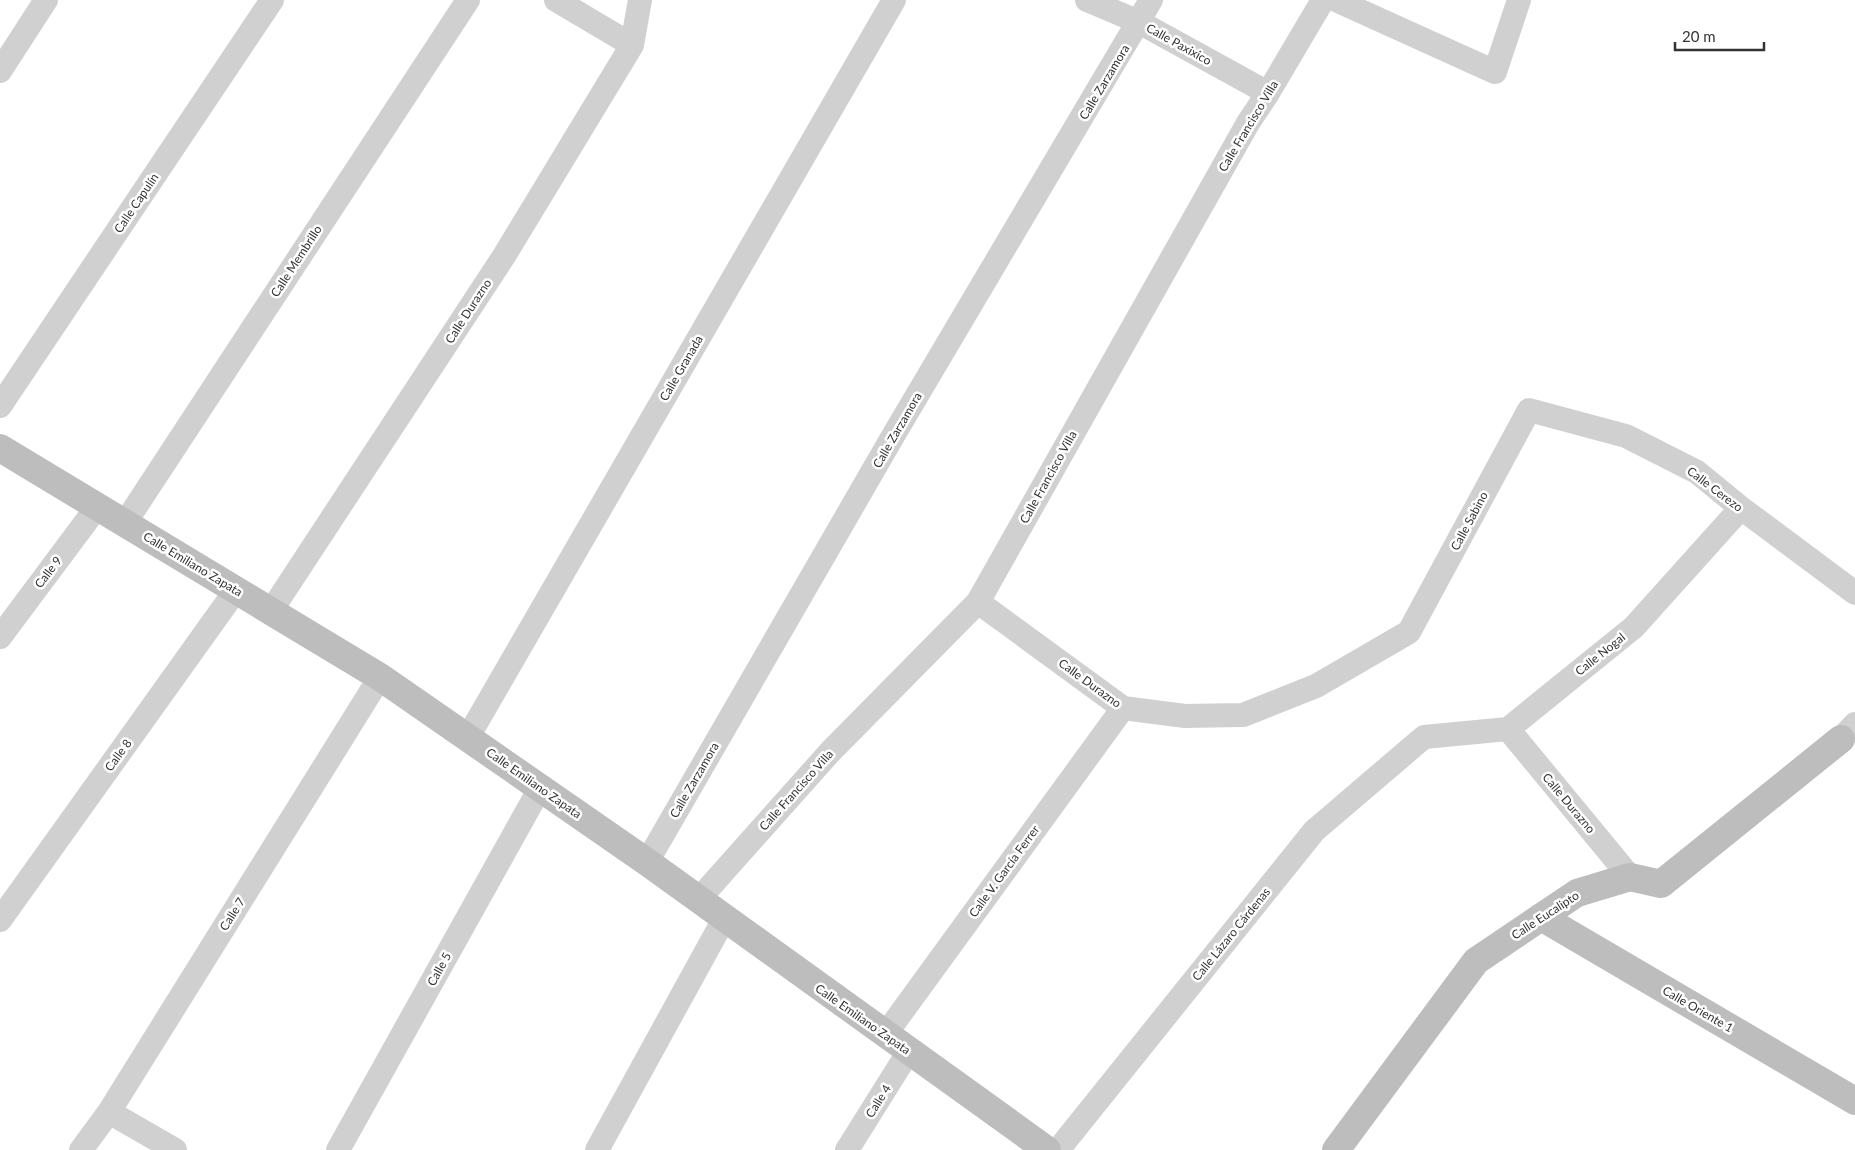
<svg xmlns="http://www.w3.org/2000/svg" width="1855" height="1150" font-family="Lato,sans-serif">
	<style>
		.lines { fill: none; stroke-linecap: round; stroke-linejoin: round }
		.minor { stroke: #d0d0d0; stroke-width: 24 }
		.secondary { stroke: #bdbdbd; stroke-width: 28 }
		.labels { text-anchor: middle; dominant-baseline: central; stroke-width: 5; stroke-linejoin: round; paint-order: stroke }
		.street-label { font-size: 12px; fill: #333; stroke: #fff }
	</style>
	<rect width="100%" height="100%" fill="#fff"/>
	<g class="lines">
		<path class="minor" d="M556,0L632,45
			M1087,0L1139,22L1268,93
			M1336,0L1495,72L1519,0
			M0,71L46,0
			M0,406L272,0
			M125,523L468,0
			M978,602L1123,708L1185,716L1243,715L1316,686L1409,632L1529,410L1626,436L1697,472L1741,508L1855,593
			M271,611L504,256L632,45L640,0
			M0,637L97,507
			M1508,729L1630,877
			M468,737L894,0
			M1841,739L1855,724
			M647,862L893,436L1151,0
			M699,899L830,752L978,602L1248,123L1268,93L1323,0
			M0,920L236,590
			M885,1035L1123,708
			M109,1112L175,1150
			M81,1150L109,1112L380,677
			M338,1150L540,788
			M597,1150L724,919
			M847,1150L909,1051
			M1058,1150L1314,831L1424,737L1508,729L1634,627L1741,508"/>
		<path class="secondary" d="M0,448L380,677L647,862L1047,1150
			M1541,917L1855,1101
			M1336,1150L1476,961L1577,893L1630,877L1661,884L1841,739"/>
	</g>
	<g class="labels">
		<g class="street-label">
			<text transform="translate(1179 44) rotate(29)">Calle Paxixico</text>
			<text transform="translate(1104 82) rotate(-59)">Calle Zarzamora</text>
			<text transform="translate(1248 126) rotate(-59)">Calle Francisco Villa</text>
			<text transform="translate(136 203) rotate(-56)">Calle Capulín</text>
			<text transform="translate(296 261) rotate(-57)">Calle Membrillo</text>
			<text transform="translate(468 311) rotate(-57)">Calle Durazno</text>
			<text transform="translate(681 368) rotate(-60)">Calle Granada</text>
			<text transform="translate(897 430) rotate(-60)">Calle Zarzamora</text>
			<text transform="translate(1048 477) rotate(-61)">Calle Francisco Villa</text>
			<text transform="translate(1715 489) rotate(37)">Calle Cerezo</text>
			<text transform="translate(1469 521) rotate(-62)">Calle Sabino</text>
			<text transform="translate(193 564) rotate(31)">Calle Emiliano Zapata</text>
			<text transform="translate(48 572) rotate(-53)">Calle 9</text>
			<text transform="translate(1600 654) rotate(-39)">Calle Nogal</text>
			<text transform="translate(1090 683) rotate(36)">Calle Durazno</text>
			<text transform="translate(118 755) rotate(-54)">Calle 8</text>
			<text transform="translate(694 780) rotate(-60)">Calle Zarzamora</text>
			<text transform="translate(534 783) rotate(35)">Calle Emiliano Zapata</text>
			<text transform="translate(796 790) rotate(-48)">Calle Francisco Villa</text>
			<text transform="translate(1569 803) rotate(50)">Calle Durazno</text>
			<text transform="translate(1004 871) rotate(-54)">Calle V. García Ferrer</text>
			<text transform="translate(232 914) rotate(-58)">Calle 7</text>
			<text transform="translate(1545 915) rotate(-33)">Calle Eucalipto</text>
			<text transform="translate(1231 934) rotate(-51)">Calle Lázaro Cárdenas</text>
			<text transform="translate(439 969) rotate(-61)">Calle 5</text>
			<text transform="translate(1698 1009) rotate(30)">Calle Oriente 1</text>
			<text transform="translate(863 1019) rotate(35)">Calle Emiliano Zapata</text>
			<text transform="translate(878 1101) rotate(-58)">Calle 4</text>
		</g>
	</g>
	<path d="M1675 42v8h89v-8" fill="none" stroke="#333333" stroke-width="2.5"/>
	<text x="1682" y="42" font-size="15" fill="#333333" stroke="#ffffff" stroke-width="4" paint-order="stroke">20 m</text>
</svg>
